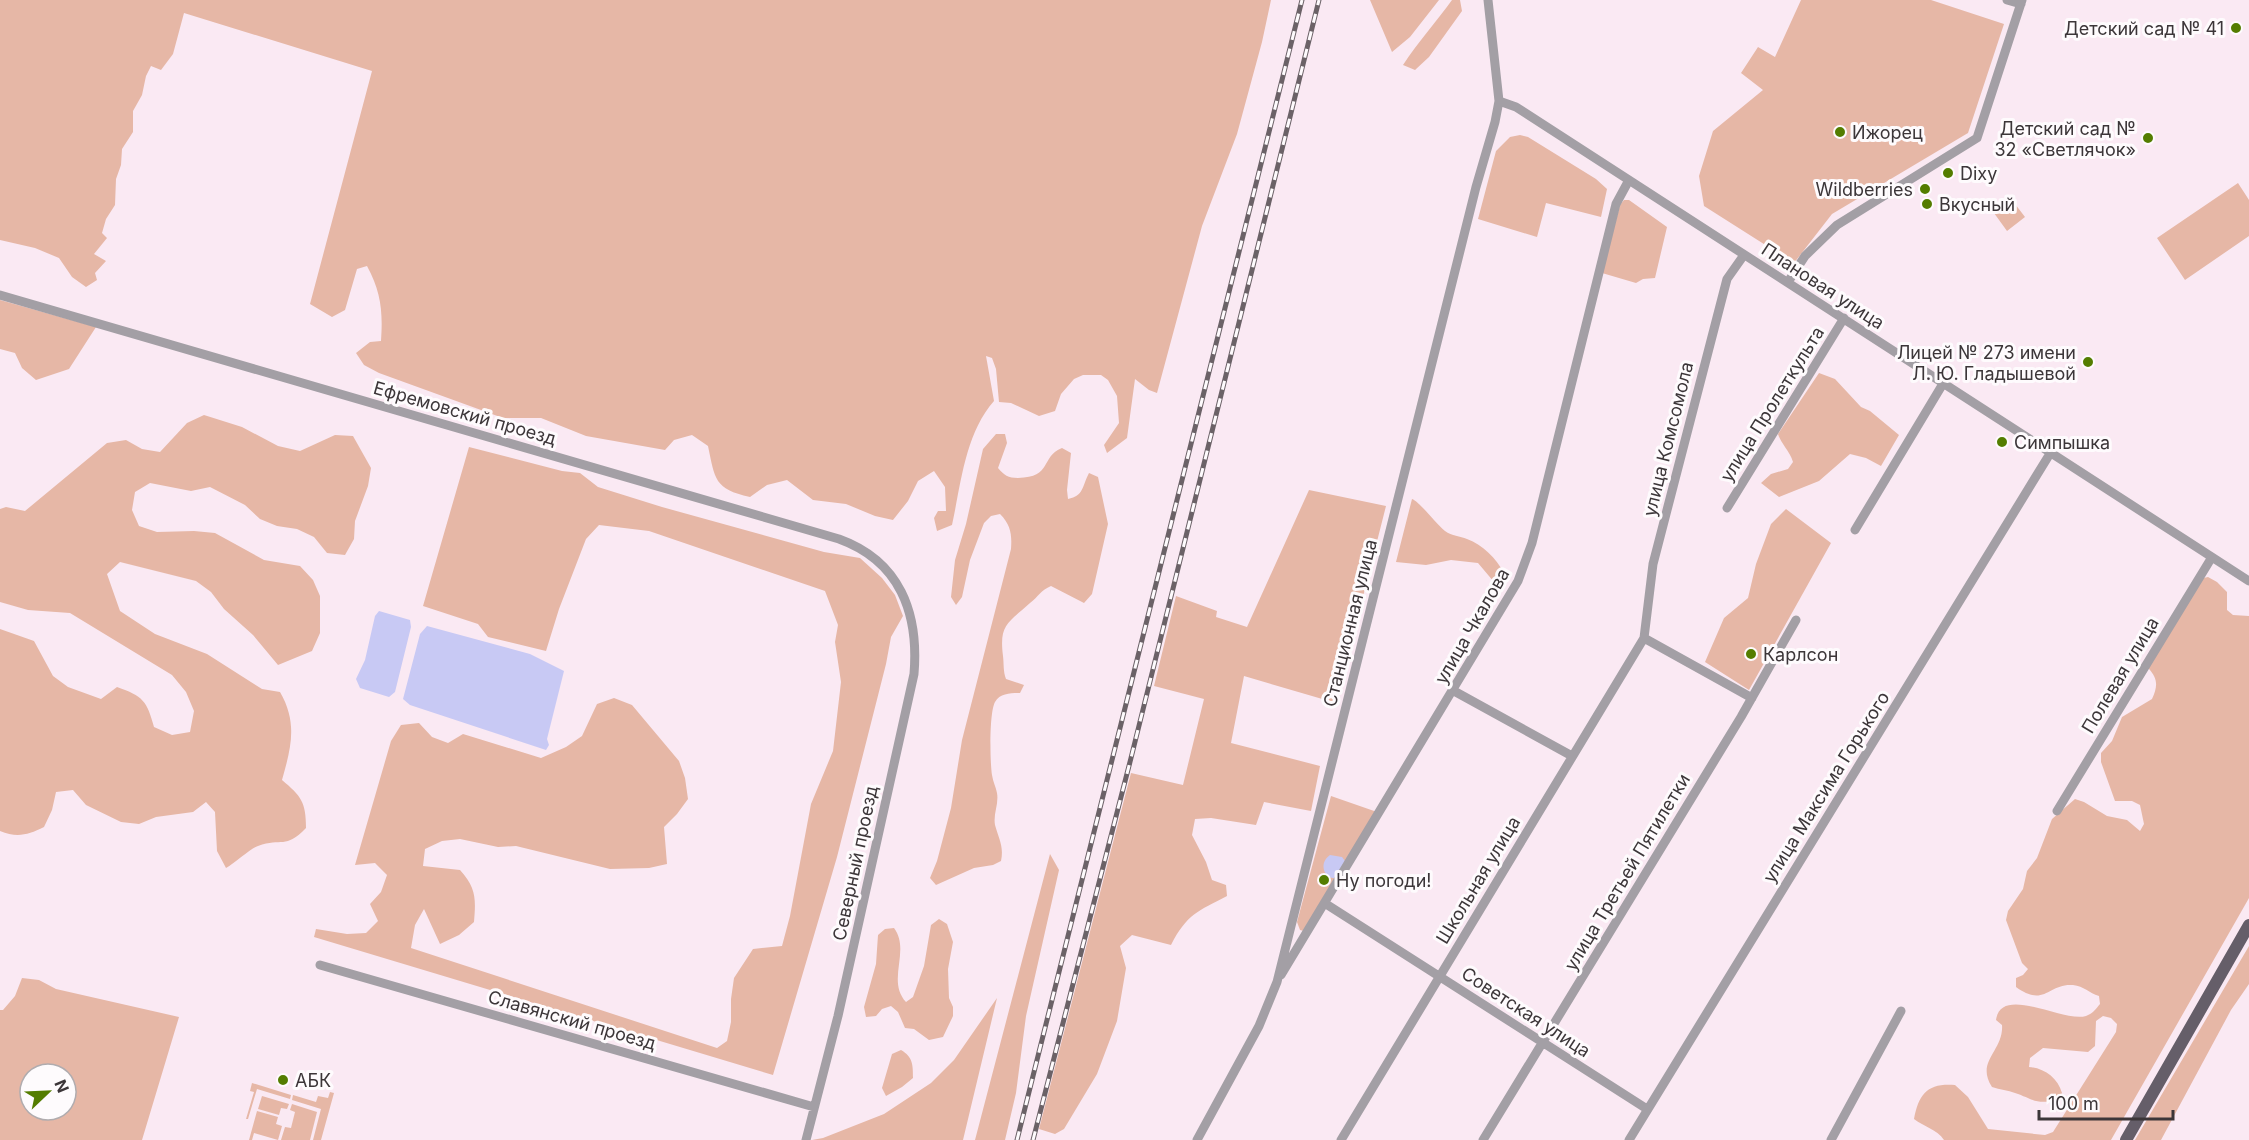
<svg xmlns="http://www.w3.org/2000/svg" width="2249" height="1140" font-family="Inter,sans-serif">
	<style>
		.green { fill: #e6b7a6; fill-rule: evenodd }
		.water { fill: #c8c9f4 }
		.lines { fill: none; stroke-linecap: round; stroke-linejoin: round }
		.minor { stroke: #a39fa5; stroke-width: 9 }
		.major { stroke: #655e69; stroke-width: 12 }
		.rail-casing { stroke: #6b6267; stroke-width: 5 }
		.rail { stroke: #fefbfd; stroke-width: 3; stroke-dasharray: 9; stroke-linecap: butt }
		.poi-dot { fill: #547d00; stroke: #fefbfd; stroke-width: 2 }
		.labels { text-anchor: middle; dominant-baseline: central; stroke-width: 6; stroke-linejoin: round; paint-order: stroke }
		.poi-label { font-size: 18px; fill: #3c3639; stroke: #fefbfd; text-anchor: start }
		.street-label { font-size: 18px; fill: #3c3639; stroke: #fefbfd }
	</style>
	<rect width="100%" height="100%" fill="#fae9f3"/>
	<path class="green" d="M0,0H1271L1262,42L1237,134L1202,226L1157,393L1149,390L1135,379L1127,438L1107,453L1104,445L1119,423L1117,396L1108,380L1101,375H1083L1074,379L1061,394L1055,411L1039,416L1011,403L999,402L996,369L992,358L986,356L994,401C965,434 961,484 952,525L937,531L934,518L938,511H946L945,487L934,471L918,481L908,501L893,520L875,516L846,504L813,500L787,480L767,485L750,497C714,489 715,479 708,446L692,435L674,440L665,450L586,436L541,418H503L379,373L364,365L356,353L370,342L381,341C383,311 381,292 367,266L357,269L345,310L332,317L310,304L372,71L184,13L173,54L161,70L151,66L146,76L142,95L133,111V132L122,149L121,165L116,179L115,205L106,219L102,233L107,238L94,254L106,261L95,273L97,280L86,287L72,277L59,258L35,248L0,240Z
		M1370,0H1439L1410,37L1392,52Z
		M1452,0H1460L1462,11L1429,57L1415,70L1403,65C1418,42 1436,22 1452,0Z
		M1801,0H1931L2004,24L1968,133L1832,214L1794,263L1704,206L1699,176L1713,131L1763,90L1741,73L1758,47L1775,57Z
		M1520,135L1528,137L1596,179L1607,189L1601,217L1546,203L1537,237L1478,219L1496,151L1510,137Z
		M2238,183L2249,200V236L2185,280L2157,238Z
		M1624,200H1629L1667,227L1655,278L1643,279L1636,283L1602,273L1620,205Z
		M2012,200L2025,217L2007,231L1994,213Z
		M0,300L96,327L69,369L36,380L22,368L15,353L0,349Z
		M1819,373L1835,379L1861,407L1870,411L1899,435L1881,466L1866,458L1850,454L1819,481L1779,497L1761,483L1771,474L1788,469L1793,462C1790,451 1781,444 1778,434Z
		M204,415L242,427L278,446L300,451L335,435L353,436L371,468L368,486L355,521L354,539L345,555L327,553L314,537L297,529L277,526L260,519L245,505L210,487L191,491L150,483L135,492L132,510L139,526L157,532L194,531L215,533L264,560L300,566L313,580L320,596V633L312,651L278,665L253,635L224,609L211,592L196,581L120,562L107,574L120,611L155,634L207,654L262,689L280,692C298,723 291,748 282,780C301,796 306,802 306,828C285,850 282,837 258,846C251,848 235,863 226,868L217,851L215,812L206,802L193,812L156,817L139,824L121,822L86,805L73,790L56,792L52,810L44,827C28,835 17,838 0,831V629L34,641L53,676L68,687L101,699L117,687C143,696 147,701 154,727L172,735L190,732L194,711L186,692L172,675L70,613L28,610L0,602V509L6,507L25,511L107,443L126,440L142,449L160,452L187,423Z
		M996,434H1005L1007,443L998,468C1004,475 1008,478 1018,478C1053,477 1040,457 1062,448L1071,453L1067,490L1068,499C1084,496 1082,486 1089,473L1098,477L1108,524L1092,594L1084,603L1051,586C1041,590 1038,597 1030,603C1008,623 999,624 1003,656C1004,664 1003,671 1006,679L1024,685L1020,693C1011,693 1000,693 995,702C989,713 990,763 992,775C993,782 996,787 997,793C999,804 993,814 995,825C999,839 1004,847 1001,861L993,865L974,868L936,885L930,878L937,861L951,808L962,740L1011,549C1012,535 1011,525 1000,514L991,516L984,523L970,560L962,597L956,605L951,597L955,560L966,524L983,449Z
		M469,447L562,471L580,473L598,487L662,507L824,552L860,558L882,578L895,595L903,616L891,637L886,664L837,857L773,1075L314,937L316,929L347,934L366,933L378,921L370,904L381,892L387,875L375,863L355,865L391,741L401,725L419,723L432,737L448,743L463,734L541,758L566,747L582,736L597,704L614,698L632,705L679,761L685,778L688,799L677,814L664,827L667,864L649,868L610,869L516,846L498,847L460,839L442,841L425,849L423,866L460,870C476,888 476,898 474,922L459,935L440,944L424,909L415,925L411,948L717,1048L727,1041L731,1022V999L734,978L753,949L782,946L790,916L811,804L833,751L841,682L835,642L838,625L825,591L649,531L599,525L586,539L559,609L546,651L488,637L478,624L423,606Z
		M1309,490L1386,506L1336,703L1244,676L1231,743L1320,766L1311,811L1264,802L1256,825L1211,818L1195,819L1192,835L1206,862L1212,880L1226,885L1227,896C1198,911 1187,914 1171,945L1132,935L1120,946L1126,968L1117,1021L1097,1074L1064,1129L1055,1134L1039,1129L1131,773L1183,785L1204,699L1154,686L1176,596L1217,611L1216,617L1247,627Z
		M1412,499C1420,502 1436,524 1445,531C1452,536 1460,536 1467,539C1483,545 1496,558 1504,573L1494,582L1478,563L1451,560L1426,565L1396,562Z
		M1786,509L1831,543L1749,690L1705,662L1724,618L1748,598L1756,564L1771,524Z
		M2208,577L2217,582L2227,592V610L2233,615L2249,616V898L2111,1140H1944C1937,1129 1924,1127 1914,1119C1919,1093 1928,1083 1955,1085L1968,1097L1988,1129L2045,1135L2053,1132L2116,1032L2117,1024L2111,1018L2103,1016L2096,1021L2095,1046L2088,1052L2043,1048L2030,1058L2029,1067C2044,1068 2058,1078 2062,1093L2057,1100C2036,1105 2033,1099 2015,1093C2008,1090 2000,1090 1992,1087C1975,1061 2004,1051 2002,1025L1996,1020C2001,984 2063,1023 2086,1016C2092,1014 2096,1009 2100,1004L2099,996C2089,993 2084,986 2073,985C2048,983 2045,1008 2016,987V978L2023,975L2028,969L2022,963L2006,920L2008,911L2023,889L2027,871L2037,858L2052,819L2075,799L2084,802L2107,816L2127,820L2140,831L2144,824L2140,805L2132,801H2115L2101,762V753L2112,741L2122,717L2152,699C2158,686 2158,678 2148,668L2199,579Z
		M1331,796L1377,812L1304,931L1300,930L1297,922Z
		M1050,854L1059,870L1026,1016L1016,1093L1005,1140H975Z
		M939,919L947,924L953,942L948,969L949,998L953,1007V1016L943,1037L929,1040L914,1029L905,1028L898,1012L891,1006L882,1009L876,1016L866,1017L864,1007L876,964L878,935L885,929L894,928C911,951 886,980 906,1002L913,997L924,966L931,925Z
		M2249,946V984L2231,1010L2161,1140H2135Z
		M22,978L39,980L56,989L179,1017L142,1140H0V1010H3L15,996ZM30,1074H66V1110H30Z
		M997,998L963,1140H812L823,1138L884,1114L931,1083L954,1060Z
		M901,1050C913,1057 913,1065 913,1078L902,1087L886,1096L882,1088L892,1054Z
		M252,1083L291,1095L290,1099L257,1089L248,1119H246L254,1092L250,1091Z
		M330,1092L334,1093L321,1140H313L321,1109L292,1100L293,1095L316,1102L318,1096L328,1098Z
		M262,1096L289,1104L287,1109L281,1108L279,1115L258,1109Z
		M292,1104L317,1112L310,1140H281L285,1127L291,1128L295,1112L290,1110Z
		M257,1111L278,1117L276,1124L282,1126L278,1140L254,1133L252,1140H249Z"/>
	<path class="water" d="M379,611L410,620L411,627L395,692L389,697L360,688L356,679L365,660L375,616Z
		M427,626L530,654L564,671L547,739L549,745L546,750L410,705L403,699L420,634Z
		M1330,855L1342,857L1345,861L1335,878H1332C1321,874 1321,861 1330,855Z"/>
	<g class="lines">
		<path class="minor" d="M2007,0L2021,4
			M1499,101L1516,107L2249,581
			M1788,282L1805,256L1837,225L1977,138L2022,0
			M0,295L839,539C900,561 919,613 914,674L838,1016L806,1140
			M1727,508L1844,318
			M1855,530L1944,382
			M1644,638L1752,698
			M1454,691L1572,756
			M2057,811L2212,557
			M1326,904L1647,1109
			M320,965L814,1107
			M1281,975L1518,581L1532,543L1616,204L1629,180
			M1197,1140L1259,1026L1277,982L1476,187L1495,122L1499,101L1488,0
			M1341,1140L1644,638L1653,564L1727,279L1744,255
			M1483,1140L1741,717L1796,620
			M1629,1140L2051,452
			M1831,1140L1901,1011"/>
		<path class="major" d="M2126,1140L2249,925"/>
		<defs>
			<path id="rail" d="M1017,1140L1302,0
				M1033,1140L1131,758L1319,0"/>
		</defs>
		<use href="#rail" class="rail-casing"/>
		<use href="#rail" class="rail"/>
	</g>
	<g class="poi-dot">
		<circle cx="2236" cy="28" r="6"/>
		<circle cx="1840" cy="132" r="6"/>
		<circle cx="2148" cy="138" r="6"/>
		<circle cx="1948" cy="173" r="6"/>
		<circle cx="1925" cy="189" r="6"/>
		<circle cx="1927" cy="204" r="6"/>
		<circle cx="2088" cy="362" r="6"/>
		<circle cx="2002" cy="442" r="6"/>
		<circle cx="1751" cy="654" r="6"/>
		<circle cx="1324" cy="880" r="6"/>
		<circle cx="283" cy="1080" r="6"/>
	</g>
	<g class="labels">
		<g class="poi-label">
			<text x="2224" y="28" text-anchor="end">Детский сад № 41</text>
			<text x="2136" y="128" text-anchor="end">Детский сад №<tspan x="2136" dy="21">32 «Светлячок»</tspan></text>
			<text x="1852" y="132">Ижорец</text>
			<text x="1960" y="173">Dixy</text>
			<text x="1913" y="189" text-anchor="end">Wildberries</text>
			<text x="1939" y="204">Вкусный</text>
			<text x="2076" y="352" text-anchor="end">Лицей № 273 имени<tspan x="2076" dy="21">Л. Ю. Гладышевой</tspan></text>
			<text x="2014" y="442">Симпышка</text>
			<text x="1763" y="654">Карлсон</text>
			<text x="1336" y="880">Ну погоди!</text>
			<text x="295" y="1080">АБК</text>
		</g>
		<g class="street-label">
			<text transform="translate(1823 286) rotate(33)">Плановая улица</text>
			<text transform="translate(1772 404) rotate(-58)">улица Пролеткульта</text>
			<text transform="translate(465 413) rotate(16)">Ефремовский проезд</text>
			<text transform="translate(1668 439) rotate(-76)">улица Комсомола</text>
			<text transform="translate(1350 623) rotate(-76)">Станционная улица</text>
			<text transform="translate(1472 626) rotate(-60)">улица Чкалова</text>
			<text transform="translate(2120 675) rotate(-59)">Полевая улица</text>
			<text transform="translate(1826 787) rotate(-58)">улица Максима Горького</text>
			<text transform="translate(855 863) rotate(-78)">Северный проезд</text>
			<text transform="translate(1627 872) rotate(-59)">улица Третьей Пятилетки</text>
			<text transform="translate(1478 880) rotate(-59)">Школьная улица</text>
			<text transform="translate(1526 1012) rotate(33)">Советская улица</text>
			<text transform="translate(572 1020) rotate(16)">Славянский проезд</text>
		</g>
	</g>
	<g transform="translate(48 1092) rotate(67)"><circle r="28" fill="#fefbfd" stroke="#b0acaf" stroke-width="1.5"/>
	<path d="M0-4.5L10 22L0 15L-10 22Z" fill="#547d00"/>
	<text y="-9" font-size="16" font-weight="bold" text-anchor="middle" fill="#3c3639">N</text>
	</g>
	<path d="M2039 1110v9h134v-9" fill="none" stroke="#3c3639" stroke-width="3"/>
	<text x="2048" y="1110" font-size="18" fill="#3c3639" stroke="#fefbfd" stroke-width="4.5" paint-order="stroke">100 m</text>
</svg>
